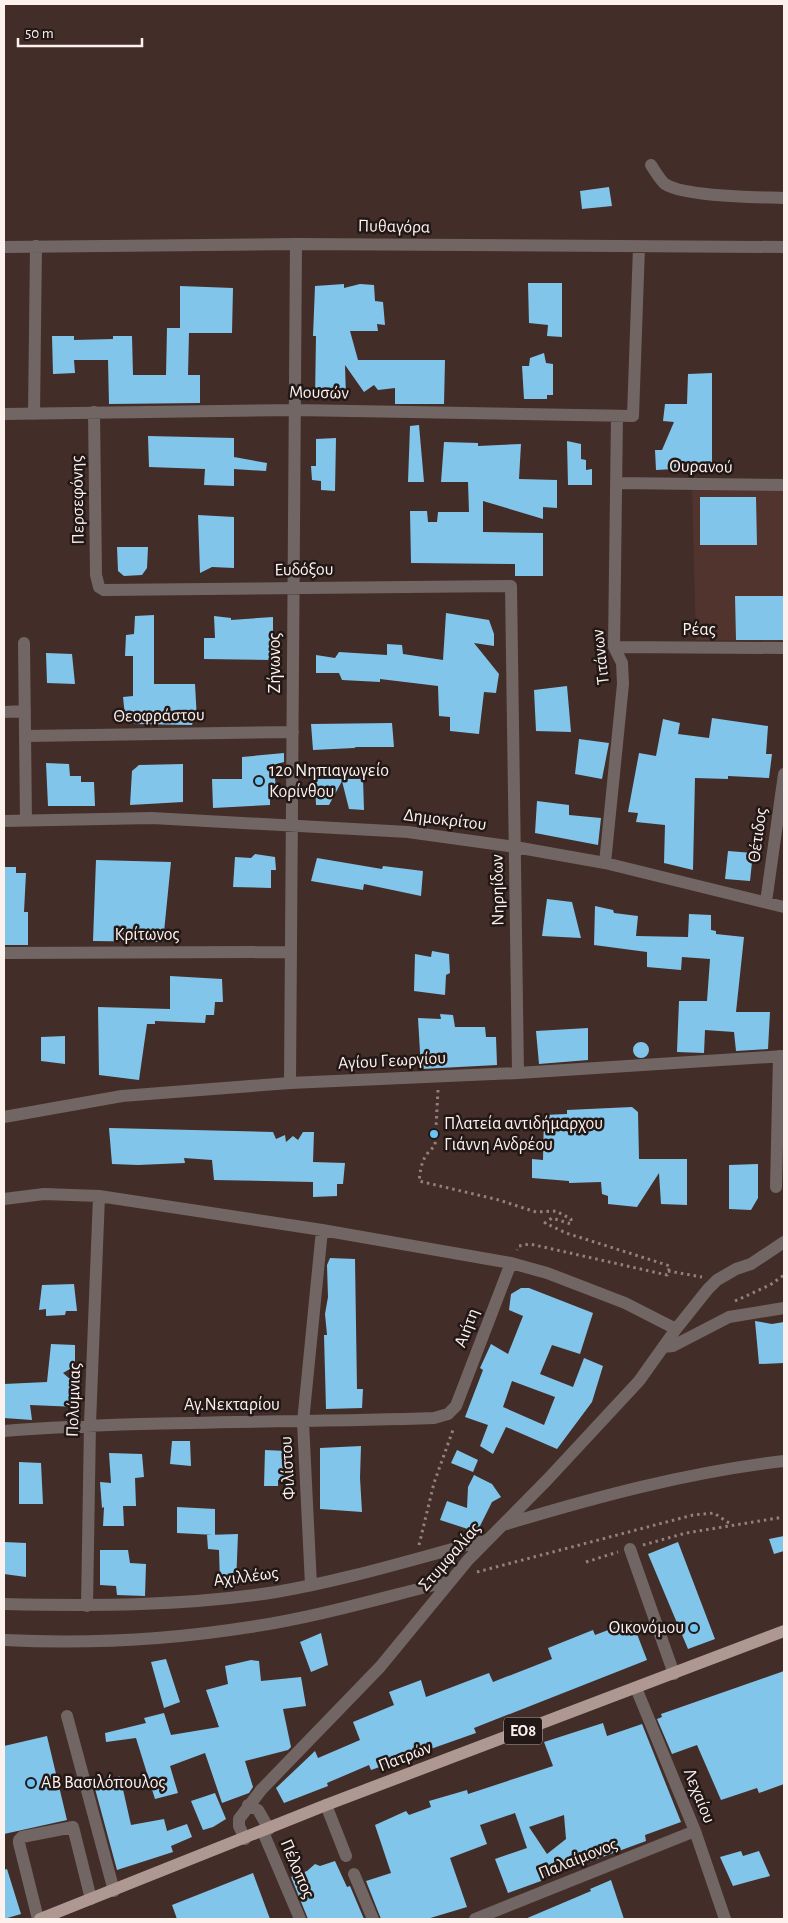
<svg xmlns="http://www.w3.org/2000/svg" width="788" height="1923" font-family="'Alegreya Sans',sans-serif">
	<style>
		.built { fill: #51342d }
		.building { fill: #82c5ea; fill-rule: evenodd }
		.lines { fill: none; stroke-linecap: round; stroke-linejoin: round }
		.path { stroke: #93817d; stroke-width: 3; stroke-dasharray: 2.5 4; stroke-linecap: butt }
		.minor { stroke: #716663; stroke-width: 12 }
		.major { stroke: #af9892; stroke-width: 12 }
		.poi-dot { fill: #6bc3f2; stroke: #221816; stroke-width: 2 }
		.labels { text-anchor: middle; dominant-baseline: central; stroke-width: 5; stroke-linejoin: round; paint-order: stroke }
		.shield { fill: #221816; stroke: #bbb0ad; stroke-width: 1 }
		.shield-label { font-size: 16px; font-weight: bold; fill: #fdf1ee }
		.street-label { font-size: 18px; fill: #fdf1ee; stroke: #221816 }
		.poi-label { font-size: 18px; fill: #fdf1ee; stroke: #221816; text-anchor: start }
	</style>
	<rect width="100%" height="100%" fill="#432d28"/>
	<path class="built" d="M692,489L784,491V641L696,640Z"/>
	<path class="building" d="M609,187L612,206L582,209L580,191Z
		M528,283H562V337L547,336L548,325L529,323Z
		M344,284V288L360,284L374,285L375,301L383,302L385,325L377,324L378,331H350L358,360H445L444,404H395V388L378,390L374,385L364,392L345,365L346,397L315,398L316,336H313L315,286Z
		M180,286L233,288L232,333H189L188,375H200V403L109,404L108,360H74L75,373L53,374L52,336H74V340L113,339V336H132L133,375H166L167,328H180Z
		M544,353L546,363L553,364V395H547V399H524L522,366H529L530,358Z
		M712,373V467L656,470L655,450H662L674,422L663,421L665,404H687L688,374Z
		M419,425L424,482H408L410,426Z
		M148,436L234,438V457L267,463L266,471L234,469V486L204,485L205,469L149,467Z
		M336,438L335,491L321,490V481L312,480L311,466H316V439Z
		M567,441L581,444V459L586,460V470L592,469V485H568Z
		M444,442L478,443V446L521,444L519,479L557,480V508L543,507V519L483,501V532L543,533V576H515V564L411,563L410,511H427L428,522H437L438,512H469L468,482H441Z
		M700,497H756L757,545H700Z
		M198,515L234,517V568L212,567L200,573Z
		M117,547H148L147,568L142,575L124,576L118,571Z
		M735,596H784V640H736Z
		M446,613L489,620L494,634V646L474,643L499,674L496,693L484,692L479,734L450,731V717L439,716L438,686L380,679V682L342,680L339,673H316V655L335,658L339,652L387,655V644L402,645L403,654L443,660Z
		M154,615V684H195L197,720L193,721L192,725L134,724L133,718L125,716L123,697L133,696V656H125L126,635L134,634L135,616Z
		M214,616L231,618V620L273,617V660L204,659V638H215Z
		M46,653L72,654L75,684L47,683Z
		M567,686L571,732L536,731L534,690Z
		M712,718L768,726L766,754H772L769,778L728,776V779L695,778L693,870L664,863L665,825L636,822L638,813L628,812L639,753L656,756L663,719L680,723L678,734L709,738Z
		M392,723L394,747H356L354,748L313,750L311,724Z
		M579,739L609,743L602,779L575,774Z
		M284,753V762L273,765L276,786L270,795V805L213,808L212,779H242V757Z
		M46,763L69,764L70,776H81V782H94L95,806H48Z
		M183,764V802L130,805L132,771L139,765Z
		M315,779H363L364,810L349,809L342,781L329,805H316Z
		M537,801L569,805V815L601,818L598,845L535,833Z
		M728,851L753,853L750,881L725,879Z
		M255,854L275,857L276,870H271V888L233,887L235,857L251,858Z
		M317,858L382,869L383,866L423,871L421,896L364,884L363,890L311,881Z
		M96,860L171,862L163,942L93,941Z
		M4,867H16V873H26L24,912H28V945H4Z
		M547,899L572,902L581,938L542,936Z
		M595,906L613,910L614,913L638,916L636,936L688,937L689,914L711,915V930L716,931V934L744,937L736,1012H770L768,1049L736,1051L734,1032L705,1030L704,1053L677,1052L679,1001H707L710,959L682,957L681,970L647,967V952L594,945Z
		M432,951L449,954L450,973L446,975L445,995L414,991L415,954L431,957Z
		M170,976L222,979L223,1002H215L214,1015H206L205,1023L155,1021V1024H147L139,1080L99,1075L98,1007L170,1009Z
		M440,1014L453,1015L455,1027H485L486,1037H496L497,1065L421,1069L418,1018L441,1019Z
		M588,1028V1060L539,1064L536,1031Z
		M65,1036V1064L41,1061V1037Z
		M633 1050a8 8 0 1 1 16 0a8 8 0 1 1-16 0Z
		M632,1107L638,1112L639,1159H687V1205L661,1204L659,1173L637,1207L608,1204V1196L602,1194L601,1182L569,1183V1181L532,1178V1159L543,1160L544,1115L567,1114V1110Z
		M109,1128L273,1132L276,1139L285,1135L286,1142L293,1136L298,1140L303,1132H314L313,1162L345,1163L343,1184H337V1196L313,1197V1182L214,1180L212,1160L184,1158L185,1163L138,1165L112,1164Z
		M758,1164V1198L751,1210L729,1209V1165Z
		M330,1258L355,1259L357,1389H363L362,1408L326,1409L324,1335H327L325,1314L328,1297L327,1265Z
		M74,1284L77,1311H66L65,1315L46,1316V1309L39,1310L42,1285Z
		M521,1288H529L593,1313L580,1354L552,1345L540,1374L573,1387L584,1358L603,1366L592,1402L557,1449L506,1427L493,1454L480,1446L488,1425L465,1417L483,1370L480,1368L491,1344L508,1354L523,1316L509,1310L511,1294ZM512,1381L555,1397L544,1425L503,1407Z
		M755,1321L772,1324L784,1322V1363L759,1364Z
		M51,1344L75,1345V1366L63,1373L77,1385L78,1407L30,1405L32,1420L4,1418V1384L47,1382Z
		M172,1441H190L191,1466L170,1464Z
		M361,1446L360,1478L362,1512L320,1509V1448Z
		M265,1450L286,1451L289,1481L278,1480V1486H264Z
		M457,1450L478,1460L473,1472L451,1463Z
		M109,1453L142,1454L144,1477L135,1478L136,1506H123L124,1526H103L104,1507L102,1508L100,1482L111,1483Z
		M19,1462L41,1463L43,1504H19Z
		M474,1475L492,1484L501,1497L492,1502L477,1532L440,1520L447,1501L467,1508L468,1487Z
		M177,1507L215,1509V1535L177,1533Z
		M238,1534L236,1584H220L219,1550L208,1549L207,1535Z
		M784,1536V1551L774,1554L769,1539Z
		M4,1542L26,1543V1577L4,1574Z
		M678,1542L715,1639L688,1649L648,1554Z
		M100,1550H128L130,1563L146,1564L145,1596L117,1595L116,1586L100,1585Z
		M632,1621L647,1660L474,1728L476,1733L371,1770L369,1765L327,1783L328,1786L284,1803L276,1788L315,1751L318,1758L360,1740L353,1722L394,1705L389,1692L421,1680L426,1697L489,1673L493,1682L552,1659L548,1648L593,1630L595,1635Z
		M321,1633L328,1665L311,1672L300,1642Z
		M166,1659L180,1702L164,1708L151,1662Z
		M251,1660L259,1661L261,1681L301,1677L306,1706L283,1709L291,1747L288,1750L245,1761L253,1787L249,1793L222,1803L205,1753L170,1766L178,1793L155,1799L136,1738L106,1742L105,1733L146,1723L144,1718L164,1713L171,1735L219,1727L206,1690L228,1684L225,1666Z
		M784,1671V1784L759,1793L757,1788L721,1800L697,1745L672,1754L657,1719L662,1717L661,1714Z
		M603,1723L607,1736L642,1724L681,1822L645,1835L646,1841L578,1866L574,1862L551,1869L549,1876L541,1881L508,1893L495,1859L527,1848L515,1813L480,1825L487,1844L450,1858L467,1907L427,1919H381L366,1881L391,1873L375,1825L406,1811L409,1815L431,1807L429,1801L467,1790L468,1794L553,1766L544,1742ZM564,1815L566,1839L547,1854L529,1827Z
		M47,1736L67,1820L4,1834V1746Z
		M120,1776L131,1825L164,1819L167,1831L187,1824L192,1837L171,1846L173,1852L117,1870L94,1785Z
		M215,1793L226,1819L213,1827L203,1830L191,1801Z
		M741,1851L743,1856L759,1851L770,1876L733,1886L720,1857Z
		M335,1861L347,1887L350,1886L364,1919H308L291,1877L307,1871L315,1864L320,1866Z
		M7,1869L21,1914L4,1919V1870Z
		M253,1873L270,1919H177L172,1905Z
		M611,1880L624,1919H525L591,1891L590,1889Z"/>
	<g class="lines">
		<path class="path" d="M438,1090L435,1146C422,1156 421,1166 419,1181L499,1200L536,1212L556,1211L571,1219V1224L552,1218L545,1223L566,1233L670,1266L667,1275L530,1244L519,1246L517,1250
			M668,1271L702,1277
			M735,1301L770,1285L784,1275
			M419,1545L434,1483L454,1427
			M643,1545L686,1533L784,1517
			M586,1562L618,1552
			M477,1572L693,1515L714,1513L732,1525"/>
		<path class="minor" d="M651,165C655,171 660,180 665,184C685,197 759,197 784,198
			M4,247L296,244L784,247
			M94,412L96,575L99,587L104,590L511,586L518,1073
			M4,414L295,410L633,416L639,247
			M34,414L36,246
			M617,483L784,485
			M24,643L26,820
			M614,647L784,648
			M4,712L25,711
			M25,736L293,732
			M4,821L152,818L408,832L515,847L605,863L784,907
			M605,863L623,684L622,663L614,647L617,416
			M766,902L784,774
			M4,953L291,952
			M290,1083L296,244
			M4,1117L122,1096L290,1083L518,1073L784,1056
			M776,1187L779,1056
			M4,1199L44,1194L99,1196L322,1230L511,1263L547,1273L625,1303L676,1329
			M663,1347L673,1346L729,1317L784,1308
			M4,1431C147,1420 290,1423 434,1418L448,1414L456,1406L511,1263
			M503,1525C596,1497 688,1472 784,1461
			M630,1549L674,1674
			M311,1585L303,1422L322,1230
			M4,1604C95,1606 186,1606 276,1592C347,1580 417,1558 486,1540
			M87,1606L90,1424L99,1196
			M4,1640C86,1644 169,1640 250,1627C318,1617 384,1597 450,1581
			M636,1688L695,1831L725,1919
			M67,1716L114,1891
			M248,1805L258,1810L269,1829
			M326,1805L346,1856
			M263,1832L300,1919
			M245,1839L239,1826V1819L261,1790L380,1667L468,1560L547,1480L639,1381L676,1329L708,1289L717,1280L736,1269L751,1264L784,1242
			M354,1874L373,1919
			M38,1919L19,1843V1840L22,1837L73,1827L91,1899
			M475,1919L695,1831"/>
		<path class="major" d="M40,1919L326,1805L784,1631"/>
	</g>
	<g class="poi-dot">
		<circle cx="259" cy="781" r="5"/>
		<circle cx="434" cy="1134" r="5"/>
		<circle cx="694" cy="1628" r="5"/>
		<circle cx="31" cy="1783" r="5"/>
	</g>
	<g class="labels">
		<rect class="shield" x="504" y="1717.5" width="38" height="27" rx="4"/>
		<g class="shield-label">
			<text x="523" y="1731">ΕΟ8</text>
		</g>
		<g class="street-label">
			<text transform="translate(394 227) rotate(1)">Πυθαγόρα</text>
			<text transform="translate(319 393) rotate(1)">Μουσών</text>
			<text transform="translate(701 467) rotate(1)">Ουρανού</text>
			<text transform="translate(78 500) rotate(-91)">Περσεφόνης</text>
			<text transform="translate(304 570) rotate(-1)">Ευδόξου</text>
			<text x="699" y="630">Ρέας</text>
			<text transform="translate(601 657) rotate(-96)">Τιτάνων</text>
			<text transform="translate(275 663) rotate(-90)">Ζήνωνος</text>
			<text transform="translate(159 716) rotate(-1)">Θεοφράστου</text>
			<text transform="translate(445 820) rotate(7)">Δημοκρίτου</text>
			<text transform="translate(758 835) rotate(-82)">Θέτιδος</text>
			<text transform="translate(498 890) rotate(-91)">Νηρηίδων</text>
			<text x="147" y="935">Κρίτωνος</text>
			<text transform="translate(392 1061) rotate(-3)">Αγίου Γεωργίου</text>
			<text transform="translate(467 1328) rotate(-69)">Αιήτη</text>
			<text transform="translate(74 1400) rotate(-88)">Πολύμνιας</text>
			<text x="232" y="1405">Αγ.Νεκταρίου</text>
			<text transform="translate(288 1468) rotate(-93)">Φιλίστου</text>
			<text transform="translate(450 1557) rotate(-49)">Στυμφαλίας</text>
			<text transform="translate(246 1577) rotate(-7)">Αχιλλέως</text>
			<text transform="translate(405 1757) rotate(-21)">Πατρών</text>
			<text transform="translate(699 1796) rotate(68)">Λεχαίου</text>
			<text transform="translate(578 1859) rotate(-22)">Παλαίμονος</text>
			<text transform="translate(297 1869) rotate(67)">Πέλοπος</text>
		</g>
		<g class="poi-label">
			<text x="269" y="771">12ο Νηπιαγωγείο<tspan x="269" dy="21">Κορίνθου</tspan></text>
			<text x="444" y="1124">Πλατεία αντιδήμαρχου<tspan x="444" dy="21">Γιάννη Ανδρέου</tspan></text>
			<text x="684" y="1628" text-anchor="end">Οικονόμου</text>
			<text x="41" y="1783">ΑΒ Βασιλόπουλος</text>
		</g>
	</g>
	<rect width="788" height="1923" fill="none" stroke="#fdf1ee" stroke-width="10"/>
	<path d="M18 38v8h124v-8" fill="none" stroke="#fdf1ee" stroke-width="2.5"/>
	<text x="25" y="38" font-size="15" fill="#fdf1ee" stroke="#221816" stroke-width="4" paint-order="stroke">50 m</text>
</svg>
